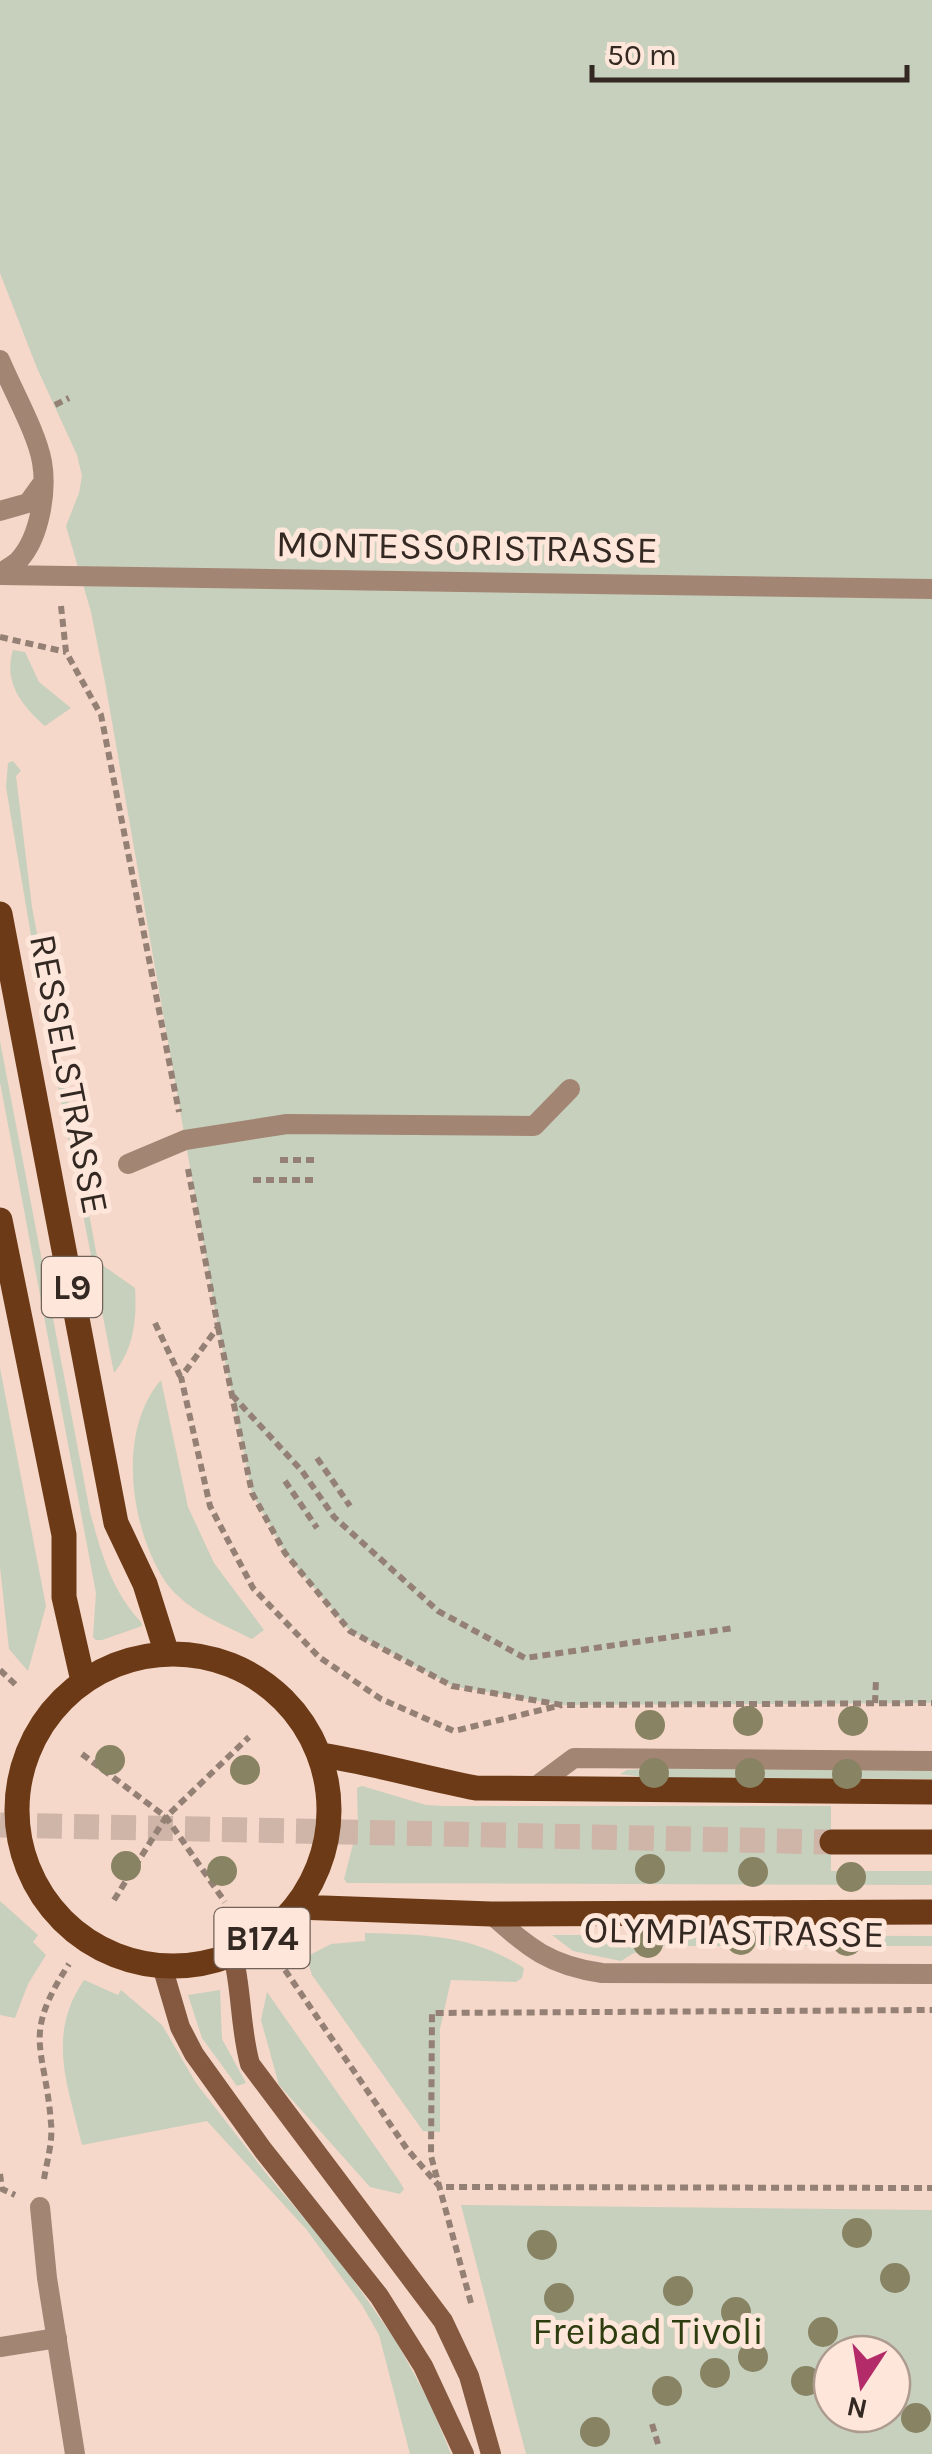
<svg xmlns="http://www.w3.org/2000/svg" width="932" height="2454" font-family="Karla,sans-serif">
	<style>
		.green { fill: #c7cfbd; fill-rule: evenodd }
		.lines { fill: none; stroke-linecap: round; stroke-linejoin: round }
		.primary-tunnel { stroke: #ceb5a8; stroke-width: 25; stroke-dasharray: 25 12; stroke-linecap: butt }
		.path { stroke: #948075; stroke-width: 6; stroke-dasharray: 8 5; stroke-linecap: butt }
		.lane { stroke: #a38573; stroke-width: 20 }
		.street { stroke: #a38573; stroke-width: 20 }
		.secondary { stroke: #84593f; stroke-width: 20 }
		.primary { stroke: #6d3a17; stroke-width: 25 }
		.tree { fill: #878363 }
		.labels { text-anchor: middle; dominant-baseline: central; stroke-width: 10; stroke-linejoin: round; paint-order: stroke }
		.shield { fill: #fee7da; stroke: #706159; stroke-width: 2.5 }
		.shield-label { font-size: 35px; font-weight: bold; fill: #332822 }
		.street-label { font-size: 38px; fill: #332822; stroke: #fee7da }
		.park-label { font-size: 38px; fill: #2d3d0f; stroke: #fee7da }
	</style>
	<rect width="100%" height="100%" fill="#f5d8c9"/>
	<path class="green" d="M0,0H932V1703L562,1705L452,1686L350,1631L285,1553L252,1493L218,1327L105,682L91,612L66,526L79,493L82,476L77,455L37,368L0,273Z
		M13,650L25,652L39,682L71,708L45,726C22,706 3,682 13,650Z
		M13,761L21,771L16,776L32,907L98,1262L135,1288C137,1318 134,1349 114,1373L47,1031L6,787L8,763Z
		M0,1041L90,1512C101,1553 112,1591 141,1622L142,1626L102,1640H96L93,1637L96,1593L0,1082Z
		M0,1368L46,1606L28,1671L9,1649L0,1567Z
		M161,1380L188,1507L214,1563L264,1630L252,1639C222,1624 181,1608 163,1578C130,1524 117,1431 161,1380Z
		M668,1768L932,1770V1779L651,1778L620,1774L627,1770Z
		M362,1786L426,1805L443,1806H831V1871H932V1885L347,1883L344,1879L358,1825L357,1788Z
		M0,1901L38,1935L33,1942L46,1955L28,1984L15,2018L0,2015Z
		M365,1933C427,1935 470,1934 524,1968L522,1978L516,1982L451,1980L440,2029V2132L423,2131L312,1975L306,1957L331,1944L365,1941Z
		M552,1935L932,1936V1946H656L632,1954L621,1961L573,1951Z
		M84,1980L118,1995L121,1990L162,2025L196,2083L269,2177L335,2254L396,2341L430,2403L451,2454H410L379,2335L362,2305L306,2229L207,2121L82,2145C68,2085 46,2036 84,1980Z
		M220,1990L222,2039L246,2083L237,2086L202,2038L188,1995Z
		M267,1992L398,2179L404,2189L400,2194L370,2187L279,2085L261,2020Z
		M461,2205L932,2210V2454H526ZM892,2354V2414H832V2354Z"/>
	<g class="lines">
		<path class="primary-tunnel" d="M0,1825L832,1842"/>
		<path class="path" d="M55,405L69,398
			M61,606L66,652L101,715L179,1112
			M0,637L66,652
			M280,1160H318
			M188,1169L218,1327L181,1377L210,1506L253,1588L319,1657L381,1699L454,1731L562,1705
			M253,1180H317
			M155,1323L180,1376
			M218,1327L252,1493L285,1553L350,1631L452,1686L562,1705L932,1703
			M232,1395L302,1471L334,1517L438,1611L525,1658L734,1628
			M317,1458L350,1506
			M285,1481L317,1528
			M0,1670L18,1687
			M875,1703L876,1680
			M82,1754L166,1817L225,1902
			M114,1900L166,1817L249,1737
			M285,1970L407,2149L440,2187L932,2188
			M0,2174L2,2189L15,2195
			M44,2179C47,2161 53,2141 51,2123C45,2045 21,2038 69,1964
			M471,2303L431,2156L432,2013L932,2010
			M652,2424L658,2444"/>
		<path class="lane" d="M128,1164L185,1140L287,1124L534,1126L570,1089
			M531,1790L574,1758L932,1761
			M491,1914C528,1948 551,1966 602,1973L932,1974
			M0,2347L57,2338"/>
		<path class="street" d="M0,360C12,389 37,433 42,462C47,491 40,537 19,560C14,565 6,569 0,574
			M0,511L28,503L41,485
			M0,575L932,589
			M40,2207L47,2278L75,2454"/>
		<path class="secondary" d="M233,1955C242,1992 240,2028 250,2064L443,2321L469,2376L491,2454
			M162,1966L180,2027L194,2054L263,2150L379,2296L423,2366L464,2454"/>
		<path class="primary" d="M0,914L116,1523L145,1584L167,1654
			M0,1220L64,1535V1597L83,1681
			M17 1810a156 156 0 1 1 312 0a156 156 0 1 1-312 0Z
			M321,1755C374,1763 424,1778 476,1788L932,1792
			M832,1842H932
			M296,1907L491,1914L932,1912"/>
	</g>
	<g class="tree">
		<circle cx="748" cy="1721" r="15"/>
		<circle cx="853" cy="1721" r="15"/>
		<circle cx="650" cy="1725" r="15"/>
		<circle cx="110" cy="1760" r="15"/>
		<circle cx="245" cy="1770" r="15"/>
		<circle cx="654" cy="1773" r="15"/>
		<circle cx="750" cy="1773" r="15"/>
		<circle cx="847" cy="1774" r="15"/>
		<circle cx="126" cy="1866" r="15"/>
		<circle cx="650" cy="1869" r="15"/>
		<circle cx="222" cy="1871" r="15"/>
		<circle cx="753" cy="1872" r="15"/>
		<circle cx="851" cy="1877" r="15"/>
		<circle cx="741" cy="1940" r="15"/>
		<circle cx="847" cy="1941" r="15"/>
		<circle cx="648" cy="1943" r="15"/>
		<circle cx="857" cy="2233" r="15"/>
		<circle cx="542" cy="2245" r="15"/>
		<circle cx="895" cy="2278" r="15"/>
		<circle cx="678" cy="2291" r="15"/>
		<circle cx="559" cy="2298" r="15"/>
		<circle cx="736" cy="2312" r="15"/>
		<circle cx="823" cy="2332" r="15"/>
		<circle cx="753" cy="2357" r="15"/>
		<circle cx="715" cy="2373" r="15"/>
		<circle cx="806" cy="2381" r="15"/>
		<circle cx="667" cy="2391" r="15"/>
		<circle cx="916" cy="2418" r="15"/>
		<circle cx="595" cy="2432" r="15"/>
	</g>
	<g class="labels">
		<g class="shield">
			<rect x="42" y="1257" width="60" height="60" rx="8"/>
			<rect x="214.5" y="1908" width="95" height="60" rx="8"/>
		</g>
		<g class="shield-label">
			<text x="72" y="1287">L9</text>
			<text x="262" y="1938">B174</text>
		</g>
		<g class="street-label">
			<text transform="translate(467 547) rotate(1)">MONTESSORISTRASSE</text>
			<text transform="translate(69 1074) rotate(79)">RESSELSTRASSE</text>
			<text transform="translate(734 1932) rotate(1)">OLYMPIASTRASSE</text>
		</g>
		<g class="park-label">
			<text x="648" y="2331">Freibad Tivoli</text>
		</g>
	</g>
	<g transform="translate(862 2384) rotate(192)"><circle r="48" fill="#fee7da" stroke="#ad9b90" stroke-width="2.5"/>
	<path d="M0-8L18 38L0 25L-18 38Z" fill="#b42b6a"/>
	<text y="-15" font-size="28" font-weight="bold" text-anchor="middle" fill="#332822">N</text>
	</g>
	<path d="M592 65v15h315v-15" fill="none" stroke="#332822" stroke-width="5"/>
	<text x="607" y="65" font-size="30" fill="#332822" stroke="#fee7da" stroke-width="8" paint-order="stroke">50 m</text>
</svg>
